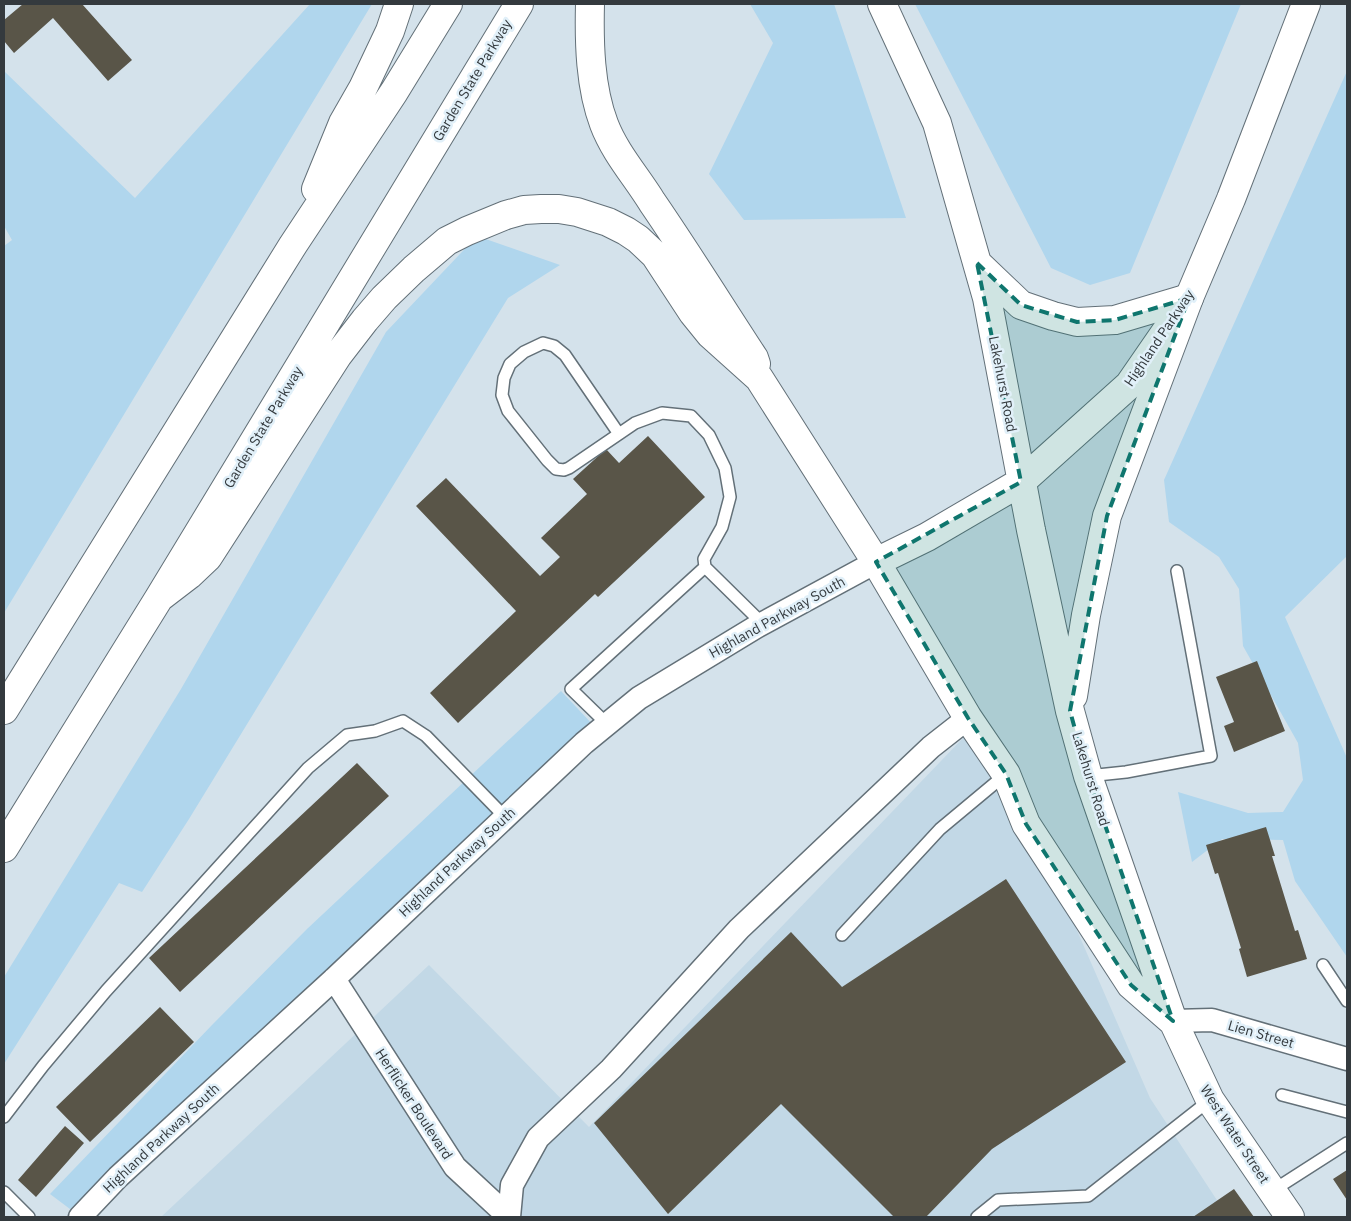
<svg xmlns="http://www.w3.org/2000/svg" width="1351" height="1221" font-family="'IBM Plex Sans',sans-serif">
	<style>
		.built { fill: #c2d8e6 }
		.green { fill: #b0d6ed }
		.building { fill: #595548 }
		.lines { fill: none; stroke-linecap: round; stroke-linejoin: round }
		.service-casing { stroke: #637078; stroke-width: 14 }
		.minor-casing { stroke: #637078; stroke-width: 25 }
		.tertiary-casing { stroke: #637078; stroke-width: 30 }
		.secondary-casing { stroke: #637078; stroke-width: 30 }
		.motorway-casing { stroke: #637078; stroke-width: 30 }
		.service { stroke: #fff; stroke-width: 11 }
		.minor { stroke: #fff; stroke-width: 22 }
		.tertiary { stroke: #fff; stroke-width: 28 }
		.secondary { stroke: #fff; stroke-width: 28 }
		.motorway { stroke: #fff; stroke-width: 28 }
		.marked { fill: #0f766e; fill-opacity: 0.2; stroke: #0f766e; stroke-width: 4; stroke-dasharray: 10 6; stroke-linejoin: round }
		.labels { text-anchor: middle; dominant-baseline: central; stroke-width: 5; stroke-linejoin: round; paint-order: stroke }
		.street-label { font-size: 14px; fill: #343a3e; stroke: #e1f0f9 }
	</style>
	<rect width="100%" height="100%" fill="#d4e2eb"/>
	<path class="built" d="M965,736L1048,864L1150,1098L1228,1217H161L429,965L589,1127Z"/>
	<path class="green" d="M310,4H372L4,613V246L12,240L4,226V71L135,198Z
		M750,4H834L906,218L744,220L709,174L773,43Z
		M915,4H1241L1130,273L1090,285L1051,268Z
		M1347,71V556L1285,617L1347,758V957L1295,881L1283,840L1222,839L1192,862L1178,792L1248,813L1283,812L1303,780L1298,743L1243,646L1239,589L1219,557L1169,522L1164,480Z
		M477,236L560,265L508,298L189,819L142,892L119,883L4,1064V977L181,689L386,332Z
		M561,691L596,728L408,892L142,1152L70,1209L50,1194L212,1025L307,929Z"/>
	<path class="building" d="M23,4H82L132,60L108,81L53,18L14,53L4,41V20Z
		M648,436L705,497L598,597L595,594L458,723L430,693L516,611L416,506L446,478L540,576L560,557L541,538L587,494L573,479L606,449L619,463Z
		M1257,661L1285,731L1234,752L1224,726L1234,722L1216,677Z
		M357,763L389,796L180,992L149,958Z
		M1266,827L1275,856H1272L1295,931L1298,930L1307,959L1247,977L1239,949L1241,948L1218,873L1215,874L1206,845Z
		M1006,879L1126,1062L992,1149L926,1217H894L781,1104L668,1214L594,1123L791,932L842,987Z
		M160,1007L194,1042L90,1142L56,1107Z
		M65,1126L84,1143L36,1197L18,1180Z
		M1347,1170V1200L1333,1179Z
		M1234,1189L1254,1217H1193Z"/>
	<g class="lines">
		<defs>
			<path id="service" d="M619,434L565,355L554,346L543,343L524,352L510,364L504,378L502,395L508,411L547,460L556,469L564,470L569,468L635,423L662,413L691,416L709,435L725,468L730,497L722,527L704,559L705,567L762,623
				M607,724L571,689L705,567
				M1088,776L1126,772L1211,756L1177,571
				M842,935L940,829L1006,774
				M1323,965L1347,1001
				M1282,1095L1347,1112
				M4,1117L43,1066L106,991L308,768L347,735L375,731L403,721L426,736L505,817
				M1272,1191L1347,1143
				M4,1192L29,1217
				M977,1217L998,1200L1088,1196L1210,1100"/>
			<path id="minor" d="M334,979L455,1167L509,1217
				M1173,1021L1212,1020L1347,1059
				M80,1217L118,1177L334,979L584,743L639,698L756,627L876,562
				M509,1217L512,1185L538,1138L611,1069L739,929L931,747L968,718"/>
			<path id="tertiary" d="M1021,482L1129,385L1189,298L1231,199L1306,4"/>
			<path id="secondary" d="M882,4L937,123L987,298L1031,530L1070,711L1088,776L1173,1021L1210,1100L1290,1217
				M977,263L1021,305L1053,316L1077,322L1115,320L1189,298
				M1021,482L927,537L876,562L968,718L1006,774L1026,824L1131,985L1171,1020
				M1073,696L1086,615L1107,516L1189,298"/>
			<path id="motorway" d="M590,4C589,43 590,87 604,124C615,153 636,176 652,202C687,253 720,306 754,358L756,364
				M316,189L343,123L363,88L390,31L399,4
				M159,598L189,575L208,557L338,355L365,320L384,298L414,269L447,241L467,231L506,215L524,210L541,209H559L577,212L608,222L626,231L638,239L655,255L693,313L710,334L759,378L876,562
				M4,710L293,245L394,92L448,4
				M4,848L159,598L519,4"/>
		</defs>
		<use href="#service" class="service-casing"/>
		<use href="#minor" class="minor-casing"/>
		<use href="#tertiary" class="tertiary-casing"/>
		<use href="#secondary" class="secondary-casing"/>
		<use href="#motorway" class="motorway-casing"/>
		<use href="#service" class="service"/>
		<use href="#minor" class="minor"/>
		<use href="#tertiary" class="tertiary"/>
		<use href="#secondary" class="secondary"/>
		<use href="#motorway" class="motorway"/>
	</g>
	<path class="marked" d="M977,263L1021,305L1077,322L1115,320L1189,298L1107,516L1070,711L1088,776L1173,1021L1131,985L1026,824L1006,774L968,718L876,562L1021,482Z"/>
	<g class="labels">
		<g class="street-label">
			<text transform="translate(472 80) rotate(-59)">Garden State Parkway</text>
			<text transform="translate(1159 338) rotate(-56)">Highland Parkway</text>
			<text transform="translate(1003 384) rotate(79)">Lakehurst Road</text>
			<text transform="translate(263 427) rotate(-59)">Garden State Parkway</text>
			<text transform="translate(777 617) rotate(-29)">Highland Parkway South</text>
			<text transform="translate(1091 779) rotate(73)">Lakehurst Road</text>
			<text transform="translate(457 862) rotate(-43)">Highland Parkway South</text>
			<text transform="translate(1261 1034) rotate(16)">Lien Street</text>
			<text transform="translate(414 1104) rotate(57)">Herflicker Boulevard</text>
			<text transform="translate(1235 1134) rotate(57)">West Water Street</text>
			<text transform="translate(161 1138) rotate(-43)">Highland Parkway South</text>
		</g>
	</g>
	<rect width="1351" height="1221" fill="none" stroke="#343a3e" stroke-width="10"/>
</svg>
